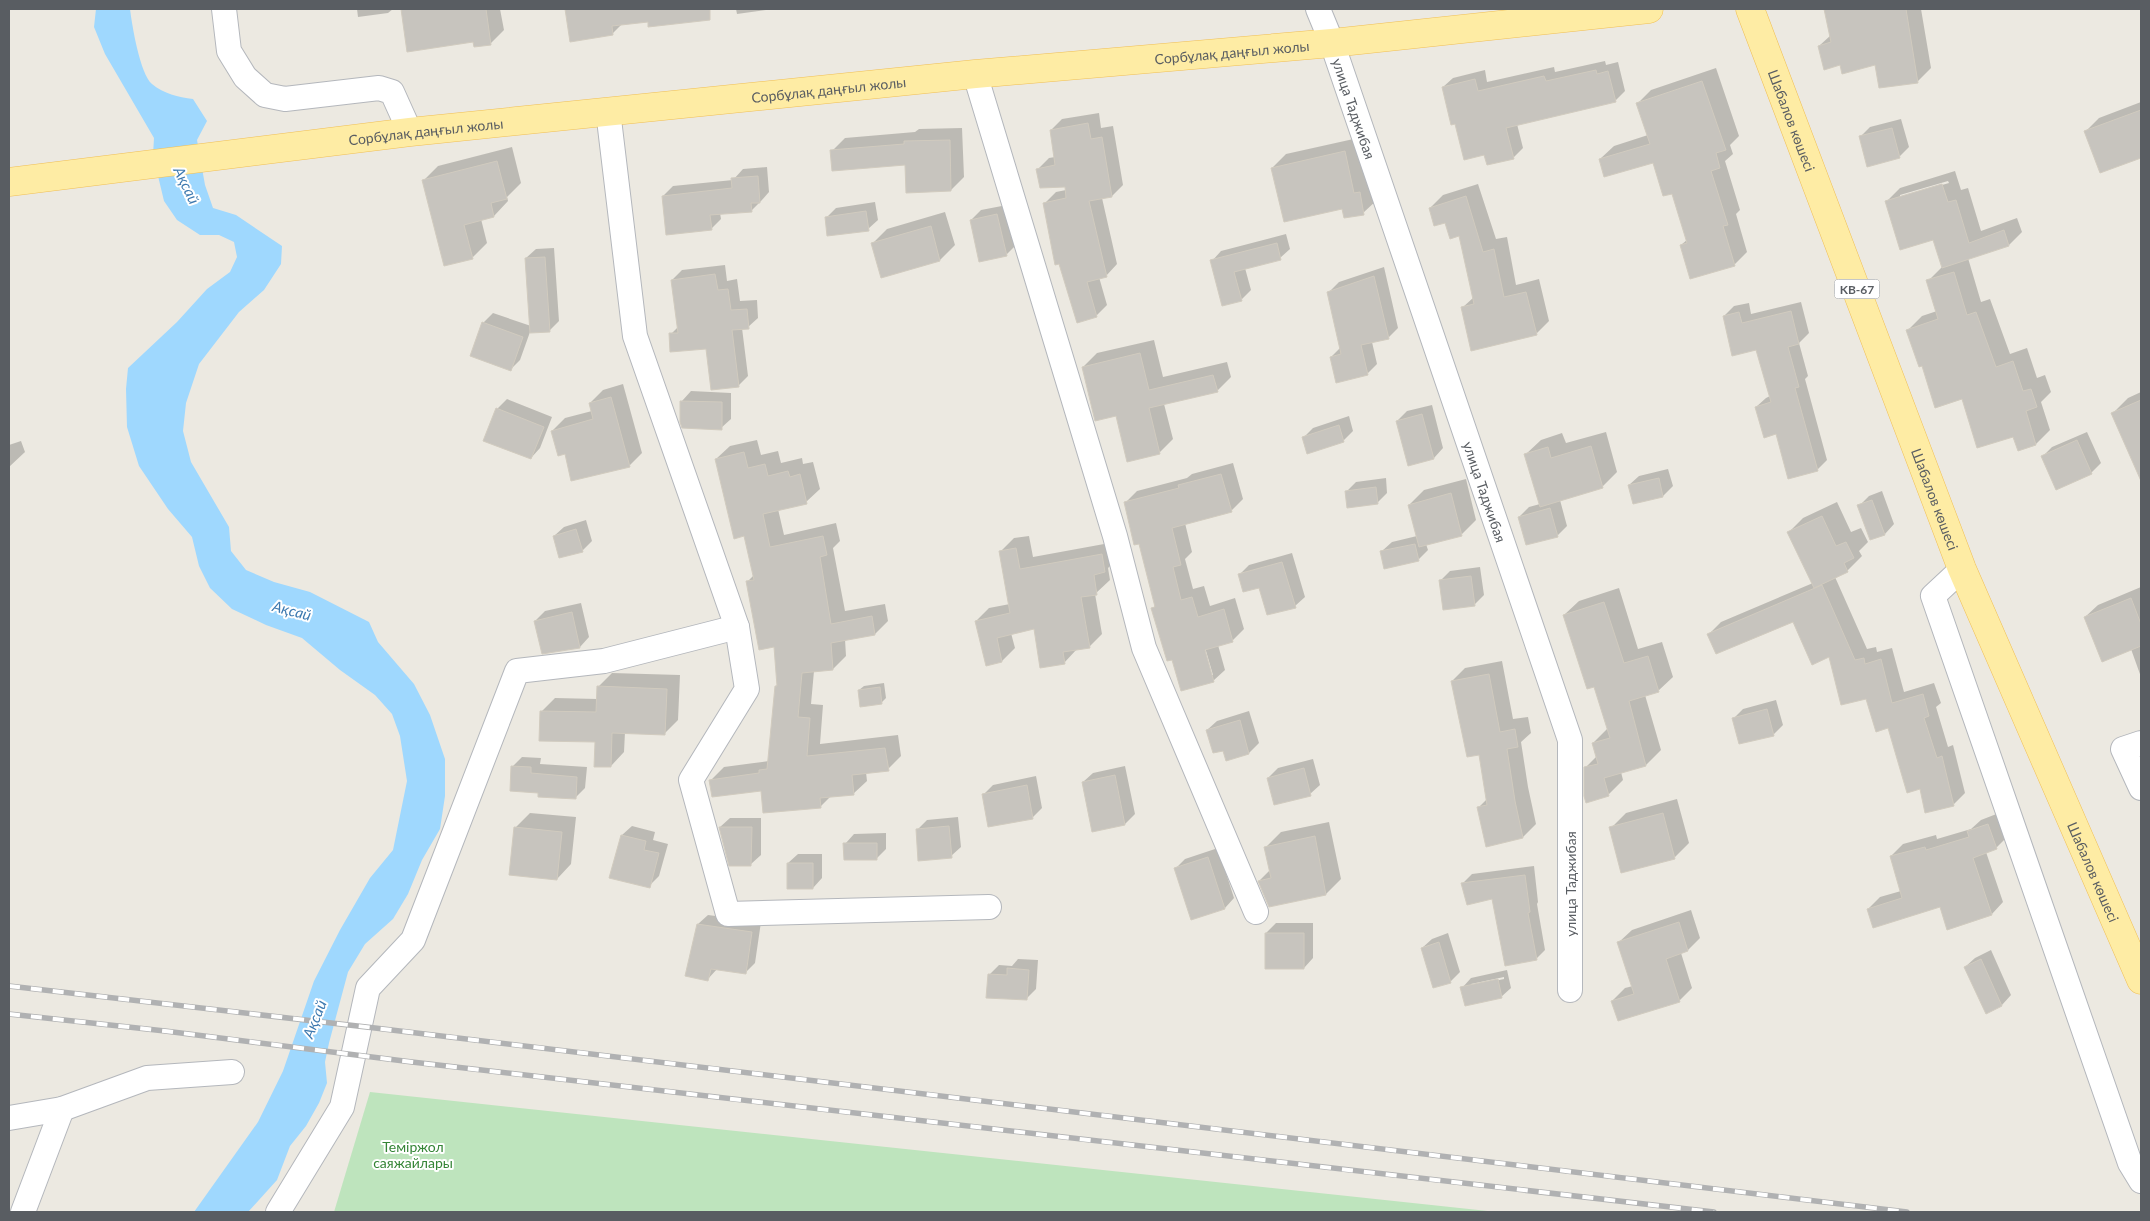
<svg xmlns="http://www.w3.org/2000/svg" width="2150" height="1221" font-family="Lato,sans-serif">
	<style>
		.green { fill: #bee4bd }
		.water { fill: #9fd8fe }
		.shadow { fill: #0003; fill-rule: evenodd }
		.building { fill: #c7c4be; stroke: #d1cbbf }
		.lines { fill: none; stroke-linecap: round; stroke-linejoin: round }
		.minor-casing { stroke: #b4b7bc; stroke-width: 26 }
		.primary-casing { stroke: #f0bf56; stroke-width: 29 }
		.minor { stroke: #fff; stroke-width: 24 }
		.primary { stroke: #feeca4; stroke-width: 28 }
		.rail-casing { stroke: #b0b1b2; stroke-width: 5.5 }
		.rail { stroke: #fff; stroke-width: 4; stroke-dasharray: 11; stroke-linecap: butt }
		.labels { text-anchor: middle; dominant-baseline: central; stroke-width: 4; stroke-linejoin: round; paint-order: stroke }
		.shield { fill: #fff; stroke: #8b8e91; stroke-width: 1 }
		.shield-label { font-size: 12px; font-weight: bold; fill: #595d62 }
		.street-label { font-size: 14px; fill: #595d62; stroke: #fff }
		.park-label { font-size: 14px; fill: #358536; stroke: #fff }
		.water-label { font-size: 15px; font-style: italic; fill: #3d79af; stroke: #fff }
	</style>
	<rect width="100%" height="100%" fill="#ece9e1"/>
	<path class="green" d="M370,1092L1497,1212H334Z"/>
	<path class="water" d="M96,9H130C132,25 140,74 152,84C164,94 178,97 193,99L207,121L197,140L205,185L213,208L236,215L282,246L281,264L264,290L239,312L199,364L186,403L183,431L191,462L229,527L231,551L246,570L274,582L310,592L369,622L378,642L414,684L430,715L445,759V796L440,829L422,860L408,894L393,919L365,944L348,972L329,1043L325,1062L327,1083L319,1103L306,1126L290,1146L277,1180L248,1212H194L258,1122L283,1071L314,981L340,930L370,878L393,850L407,781L400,736L392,714L375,695L340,670L302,638L266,625L232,609L210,588L199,566L192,537L168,509L139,466L127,427L126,389L128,368L177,322L207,289L230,272L237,257L234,242L219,235H200L177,220L164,201L153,155L154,138L105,54L94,27Z"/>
	<path class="shadow" d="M357,9H393L388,13L358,17Z
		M402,9H500L504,30L491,43L474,40L408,50Z
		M566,9H701L623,23L612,34L571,40Z
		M736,9H774L737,14Z
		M1825,9H1921L1931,68L1918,81L1880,87L1876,63L1840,64L1819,46L1831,35Z
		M1605,61L1606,65L1618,62L1625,91L1615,101L1517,124L1523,148L1513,158L1485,154L1456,122L1443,87L1453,78L1485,70L1487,82L1554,67L1555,72Z
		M1716,68L1739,136L1730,145L1733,154L1725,161L1740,210L1736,214L1747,252L1734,265L1681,245L1688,239L1673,192L1653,161L1600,159L1614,146L1648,135L1638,103L1651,90Z
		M2141,102V156L2100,171L2086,131L2099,118Z
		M1099,113L1101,128L1113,126L1123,185L1112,196L1102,198L1117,264L1106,276L1099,277L1107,305L1096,316L1044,204L1056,192L1066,190V186L1038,169L1049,158L1055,157L1051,130L1062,119Z
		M1901,119L1909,147L1899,157L1860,137L1870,127Z
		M962,128L964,177L951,190L906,164L832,151L845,138L915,132L919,129Z
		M1358,138L1377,200L1363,213L1343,208L1272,168L1286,154Z
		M512,147L521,183L507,197L508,201L494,216L481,219L487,243L472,258L423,181L438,166Z
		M767,167L769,192L761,201L751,211L720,213L721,219L711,229L663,196L673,186L733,180L743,169Z
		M1955,171L1961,190L1968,188L1981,231L2017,218L2022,232L2009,245L1968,258L1981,302L1990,299L2010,354L2027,348L2037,378L2045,375L2051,392L2041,402L2050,430L2036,444L2019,449L2014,435L1962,398L1922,364L1908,330L1922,316L1937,311L1928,281L1943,266L1934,239L1887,201L1900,188ZM1948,181L1949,183L1900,197V195Z
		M1478,184L1496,239L1507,237L1516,285L1539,279L1549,321L1536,334L1462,308L1474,297L1460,234L1430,208L1443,195Z
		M875,202L878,220L868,229L826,218L836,208Z
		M1007,205L1016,245L1006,255L971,220L981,210Z
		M945,212L955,245L940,260L882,277L872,244L887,229Z
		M1286,234L1290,249L1280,258L1245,268L1251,290L1241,300L1212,261L1221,251Z
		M554,248L559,321L549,331L530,332L520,360L511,369L483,323L493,313L531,326L526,258L536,249Z
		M725,265L727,281L737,279L740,301L757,300L758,318L748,327L742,328L748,376L738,386L707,348L671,334L678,327L672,280L682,270Z
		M1384,267L1398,328L1388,338L1372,342L1377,364L1368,373L1331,357L1341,347L1329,292L1339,282Z
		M1801,302L1809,333L1799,343L1808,376L1805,379L1827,460L1817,470L1777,433L1756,407L1766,398L1770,396L1757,349L1724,316L1734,306L1749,303L1751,314Z
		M1154,340L1163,377L1227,362L1231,377L1217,391L1164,404L1173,439L1159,453L1117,415L1083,367L1097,353Z
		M623,384L642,453L629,466L566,452L552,431L565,418L592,411L590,403L603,390Z
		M691,391L731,393V419L721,428L682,401Z
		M2141,392V472L2139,473L2113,413L2128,398Z
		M507,399L552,417L540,448L531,458L497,409Z
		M1432,405L1443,448L1434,458L1397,421L1407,411Z
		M1349,416L1353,431L1344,440L1308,452L1303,438L1313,428Z
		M1606,432L1617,472L1602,487L1560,500L1567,526L1557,536L1519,517L1529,507L1540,504L1526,454L1541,440L1562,433L1566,443Z
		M2087,432L2101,463L2091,473L2042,457L2052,447Z
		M757,440L761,455L778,451L781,463L802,458L803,464L813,462L820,489L806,502L778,509L784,535L836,523L840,541L833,548L845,611L885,604L888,621L875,634L845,639L846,656L833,669L814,671L811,704L823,705L820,744L898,735L901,756L888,769L866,772L867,781L853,794L831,796L820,807L762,790L711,780L724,767L769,761L776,686L778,684L775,645L748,581L754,575L745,535L716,459L730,446Z
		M21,441L25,452L9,467V445Z
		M1233,463L1243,499L1231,511L1185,523L1192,552L1185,559L1193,589L1204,586L1210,606L1235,598L1244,629L1233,640L1218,645L1225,670L1213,681L1173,658L1152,609L1156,605L1140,542L1125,503L1137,491L1187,478L1192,474ZM1202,644H1204L1213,675H1210Z
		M1668,469L1673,486L1663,496L1634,503L1629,485L1639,476Z
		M1386,478L1387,493L1378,502L1346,492L1356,482Z
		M1466,479L1476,520L1462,534L1426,544L1428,550L1418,560L1382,551L1392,542L1417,536L1409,505L1424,490Z
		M1882,491L1894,524L1885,534L1871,539L1859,506L1869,496Z
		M1837,502L1851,532L1861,528L1868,542L1859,551L1862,556L1847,571L1835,577L1867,649L1876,647L1877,652L1892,648L1904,692L1934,683L1941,703L1936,707L1948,747L1953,745L1965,793L1953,805L1921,788L1889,727L1867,697L1830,656L1794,620L1709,634L1721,622L1813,583L1788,533L1803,518Z
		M586,520L592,541L582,551L554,536L564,527Z
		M1029,536L1033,557L1115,542L1118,558L1108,568L1110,580L1095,594L1102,634L1089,647L1077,649L1064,663L1035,628L1011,633L1015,648L1002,661L976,621L989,608L1010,604L1001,551L1014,538Z
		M1292,553L1305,597L1295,606L1239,575L1249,565Z
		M1480,567L1484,595L1475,604L1440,581L1450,571Z
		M2141,587V677L2131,649L2085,617L2098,605Z
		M1619,588L1638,649L1662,642L1673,677L1658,691L1645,695L1661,750L1646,765L1621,772L1623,780L1608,795L1585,768L1597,756L1593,743L1608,728L1595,686L1564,615L1579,601Z
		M581,603L589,637L580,647L535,621L545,611Z
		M1502,661L1513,719L1528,717L1531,733L1521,742L1528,787L1536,824L1523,837L1478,808L1487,799L1480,753L1452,681L1465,668Z
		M612,673L680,675L678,720L665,733L625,732L624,752L611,766L597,741L542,711L555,698L598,699V687Z
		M884,683L886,698L881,703L859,690L864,686Z
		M1776,700L1783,725L1773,735L1734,718L1743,709Z
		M1249,711L1259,743L1249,753L1227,759L1224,749L1207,730L1217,721Z
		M522,757L541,758L540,764L587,767L585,788L575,798L540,792L512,767Z
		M1313,759L1320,785L1310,794L1268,778L1278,768Z
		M1125,766L1135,814L1125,824L1083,782L1093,773Z
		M1036,776L1042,808L1033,817L984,794L993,785Z
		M1677,799L1689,843L1674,858L1611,828L1626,813Z
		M530,813L576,817L571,864L557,879L515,828Z
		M1999,813L2008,836L1996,848L1986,852L2003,902L1992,914L1941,906L1868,909L1880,897L1901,891L1891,856L1903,844L1936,835L1937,839L1971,829L1981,820Z
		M958,817L961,847L951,856L917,830L927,820Z
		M730,818H761V855L751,864L720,827Z
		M1329,822L1341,879L1326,894L1269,905L1259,881L1270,870L1266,847L1281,832Z
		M632,826L655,832L653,840L668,844L659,876L649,886L622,835Z
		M886,833V849L876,859L845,844L854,834Z
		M1218,848L1234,898L1225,908L1175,869L1185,859Z
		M798,854H822V878L813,888L788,863Z
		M1534,866L1538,902L1537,904L1545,950L1536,959L1493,898L1463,883L1472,874Z
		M1691,910L1700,938L1688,950L1681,953L1692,988L1679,1001H1612L1625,988L1633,986L1619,942L1632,930Z
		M708,915L761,922L755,963L746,972L718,968L707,980L698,924Z
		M1276,923H1313V958L1304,968L1266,933Z
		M1448,933L1460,972L1450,982L1422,948L1432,939Z
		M1991,950L2011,995L2002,1005L1986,1012L1965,967L1975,958Z
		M1018,959L1038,960L1036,989L1026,999L989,975L999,965L1012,966Z
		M1507,970L1511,988L1501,997L1462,988L1471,978ZM1504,977V979L1471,986V984Z"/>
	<path class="building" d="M401,9H486L491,45L474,47L473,42L407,52Z
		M565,9H710V20L648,27V22L612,26L613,35L570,42Z
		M1824,9H1906L1918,83L1879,88L1875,65L1842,74L1840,65L1824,70L1818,46L1831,42Z
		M1596,70L1597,74L1608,71L1616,102L1506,128L1514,159L1487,165L1484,155L1464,160L1455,124L1451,125L1442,87L1475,79L1478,91L1544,76L1546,81Z
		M1702,81L1726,150L1716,153L1720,168L1711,171L1728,225L1723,226L1735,266L1690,279L1680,245L1687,243L1672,194L1663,196L1653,163L1604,177L1599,159L1650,144L1636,103Z
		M2141,110V158L2100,173L2084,131Z
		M1088,123L1091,139L1102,137L1112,197L1089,201L1107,277L1087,282L1097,317L1077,323L1059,264L1055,265L1043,203L1066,198L1065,187L1040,188L1036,169L1055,165L1050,130Z
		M1892,128L1900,158L1867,167L1859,136Z
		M950,140L951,191L906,193L905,165L832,171L830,150L904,144V141Z
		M1345,151L1354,193L1360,192L1364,215L1344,218L1342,209L1284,222L1271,168Z
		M497,161L507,199L491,203L494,217L464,225L473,259L444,266L422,180Z
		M758,176L760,203H751L752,212L710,215L712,230L666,235L662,196L732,188L731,178Z
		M1942,184L1948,202L1956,200L1969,243L2004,230L2009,246L1942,268L1933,240L1900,250L1885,201Z
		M1466,196L1483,252L1494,249L1504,297L1526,292L1537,335L1471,351L1461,307L1474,304L1459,236L1450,239L1445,223L1434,226L1429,208Z
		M866,211L869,231L827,236L825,217Z
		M997,214L1007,256L979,262L970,220Z
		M931,226L940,261L881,278L871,243Z
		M1277,243L1281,260L1234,272L1242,301L1222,306L1210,260Z
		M545,257L550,332L530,333L525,258Z
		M1954,272L1967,315L1976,312L1996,367L2013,361L2023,391L2031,389L2037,407L2026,411L2036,445L2018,451L2013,437L1977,448L1962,399L1935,408L1922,366L1919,367L1906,330L1938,319L1926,280Z
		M715,274L718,290L728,289L731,310L747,309L749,329L732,330L739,387L711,390L706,349L670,352L669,333H678L671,280Z
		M1374,276L1389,339L1361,345L1368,375L1336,383L1330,357L1341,354L1327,292Z
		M1791,311L1799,344L1788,347L1799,387L1795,388L1818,471L1788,479L1776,434L1764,438L1755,407L1771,402L1756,350L1732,356L1723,316L1739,312L1742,323Z
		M482,322L523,337L511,371L470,356Z
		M1140,353L1149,390L1213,375L1218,392L1149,408L1160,454L1127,462L1116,416L1095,421L1082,367Z
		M611,397L630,467L571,481L565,454L558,456L551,431L593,419L589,403Z
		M2141,400V481L2111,413Z
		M680,401L722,402V430L682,428L680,422Z
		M496,408L544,427L531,459L483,441Z
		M1422,414L1434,459L1408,466L1396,421Z
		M1339,425L1344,442L1307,454L1302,437Z
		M2077,440L2092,474L2056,490L2041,456Z
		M1591,446L1603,488L1540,507L1524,454L1548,447L1551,458Z
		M744,452L748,468L765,464L768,476L788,471L790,477L800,474L807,504L763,514L770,547L823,536L827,555L820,557L831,624L872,616L875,635L831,643L833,670L802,673L798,717L810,718L807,756L885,748L889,771L852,775L854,795L820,798L821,808L763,813L761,791L712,797L709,780L759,773V770L767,769L775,686H777L774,647L759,650L746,581L754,580L744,536L734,539L715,459Z
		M1221,474L1232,512L1172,528L1181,565L1173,567L1181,600L1192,597L1198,617L1224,609L1233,642L1205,650L1214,682L1181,691L1172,660L1167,661L1151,608L1155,607L1139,544L1134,545L1124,502L1179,488L1178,485Z
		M1659,478L1663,497L1633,504L1628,485Z
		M1376,487L1378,504L1347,508L1345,491Z
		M1451,493L1462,536L1419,547L1408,505Z
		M1872,500L1885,535L1870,540L1857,505Z
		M1550,508L1558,537L1526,545L1518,517Z
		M1822,516L1836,546L1846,542L1854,558L1844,563L1848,572L1814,588L1787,532Z
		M576,529L583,552L559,558L553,536Z
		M1415,544L1419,561L1384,569L1380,551Z
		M1016,548L1020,569L1102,554L1105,572L1094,575L1097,595L1081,597L1090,648L1063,652L1065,664L1040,668L1034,629L997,638L1002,662L986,666L975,621L1010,613L999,551Z
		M1282,562L1296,608L1267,615L1259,588L1243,592L1238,574Z
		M1471,576L1475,606L1443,610L1439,580Z
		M1822,585L1855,660L1864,658L1865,664L1881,659L1892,703L1923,694L1929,716L1924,718L1937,758L1942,756L1954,806L1925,813L1920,789L1907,793L1888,728L1876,732L1866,699L1841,705L1829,657L1812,665L1793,622L1716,654L1707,634Z
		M2131,598L2141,624V646L2102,662L2084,617Z
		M1604,602L1624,663L1648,656L1659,692L1629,701L1646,766L1604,778L1609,796L1586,803L1584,796V767L1598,764L1592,743L1610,738L1594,687L1587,689L1563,615Z
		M572,612L580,648L542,654L534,621Z
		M1489,674L1500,732L1515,729L1518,747L1507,749L1515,801L1523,838L1486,847L1477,807L1487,805L1479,755L1467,757L1451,681Z
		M597,686L667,689L665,735L612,733L611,767H594L595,742L539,741L540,711L596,712Z
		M880,687L882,704L860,707L858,690Z
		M1767,709L1774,736L1739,744L1732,718Z
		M1240,720L1249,754L1226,761L1223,751L1213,753L1206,730Z
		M511,766L531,767V773L577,777L576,799L538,797V793L510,791Z
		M1304,768L1311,796L1274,805L1267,778Z
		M1115,775L1125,825L1092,832L1082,782Z
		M1027,785L1033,819L988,827L982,794Z
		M1663,813L1675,859L1621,873L1609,827Z
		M1988,824L1997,849L1973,858L1992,915L1947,930L1940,907L1873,928L1867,909L1902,898L1890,856L1925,847L1926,850L1969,837L1967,831Z
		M949,826L952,858L918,861L916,829Z
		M514,827L562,832L557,880L509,875Z
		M719,827H752L751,866H729Z
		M621,835L646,841L644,850L659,853L650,888L609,878Z
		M1315,836L1326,895L1269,907L1258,881L1271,878L1264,847Z
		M843,843H877V860H844Z
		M1208,857L1225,909L1191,920L1174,868Z
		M787,863H813V889H787Z
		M1525,875L1530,912L1528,913L1537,960L1505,966L1492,899L1467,905L1461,883Z
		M1679,922L1688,951L1666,959L1680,1002L1618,1021L1611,1001L1634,994L1617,942Z
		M697,924L752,932L746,974L711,969L708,981L685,976Z
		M1265,933H1304V969H1265Z
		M1439,942L1451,983L1433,988L1421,948Z
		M1981,959L2002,1006L1986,1014L1964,967Z
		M1007,968L1029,970L1027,1000L986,998L988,974L1007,975Z
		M1498,979L1502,998L1465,1006L1460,987Z"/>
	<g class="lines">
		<defs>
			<g id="minor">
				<path d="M224,9L229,51L245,77L265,95L285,99L379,88L392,92L410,132"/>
				<path id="s1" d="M1318,9L1332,43L1570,740V990"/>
				<path d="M975,74L1115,536L1144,648L1256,912"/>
				<path d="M608,111L635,336L737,627L747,689L691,780L728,914L989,907"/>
				<path d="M1962,569L1933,596L2130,1163L2141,1181"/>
				<path d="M2141,743L2123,749L2141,788"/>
				<path d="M9,1118L62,1109L147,1078L232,1072"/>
				<path d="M23,1212L62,1109"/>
				<path d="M278,1212L342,1107L368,988L413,940L517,671L604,661L737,627"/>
			</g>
			<g id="primary">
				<path id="s2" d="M1750,9L1962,569L2141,980"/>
				<path id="s3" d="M9,182L410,132L975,74L1332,43L1649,9"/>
			</g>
		</defs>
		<use href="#minor" class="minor-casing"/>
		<use href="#primary" class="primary-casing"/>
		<use href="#minor" class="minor"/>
		<use href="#primary" class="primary"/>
		<defs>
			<path id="rail" d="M9,986L375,1028L1907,1212
				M9,1014L165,1031L412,1062L1714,1212"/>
		</defs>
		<use href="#rail" class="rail-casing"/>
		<use href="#rail" class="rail"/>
	</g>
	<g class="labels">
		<rect class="shield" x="1834.5" y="279.5" width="45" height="19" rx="4"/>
		<g class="shield-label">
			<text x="1857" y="289">KB-67</text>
		</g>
		<g class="street-label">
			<text stroke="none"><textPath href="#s3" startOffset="1230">Сорбұлақ даңғыл жолы</textPath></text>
			<text stroke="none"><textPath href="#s3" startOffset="825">Сорбұлақ даңғыл жолы</textPath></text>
			<text stroke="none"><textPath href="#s1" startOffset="106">улица Таджибая</textPath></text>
			<text stroke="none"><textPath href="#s2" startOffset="119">Шабалов көшесі</textPath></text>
			<text stroke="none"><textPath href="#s3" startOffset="420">Сорбұлақ даңғыл жолы</textPath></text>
			<text stroke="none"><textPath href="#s1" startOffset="511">улица Таджибая</textPath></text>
			<text stroke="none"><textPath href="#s2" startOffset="524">Шабалов көшесі</textPath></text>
			<text stroke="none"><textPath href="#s2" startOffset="929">Шабалов көшесі</textPath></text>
			<text transform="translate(1570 884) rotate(-90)">улица Таджибая</text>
		</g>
		<g class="park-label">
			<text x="413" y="1146">Теміржол<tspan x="413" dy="16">саяжайлары</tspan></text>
		</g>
		<g class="water-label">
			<text transform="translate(187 185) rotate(64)">Ақсай</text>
			<text transform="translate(292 610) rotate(15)">Ақсай</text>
			<text transform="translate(314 1019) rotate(-68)">Ақсай</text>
		</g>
	</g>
	<rect width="2150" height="1221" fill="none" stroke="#595d62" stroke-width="20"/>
</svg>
